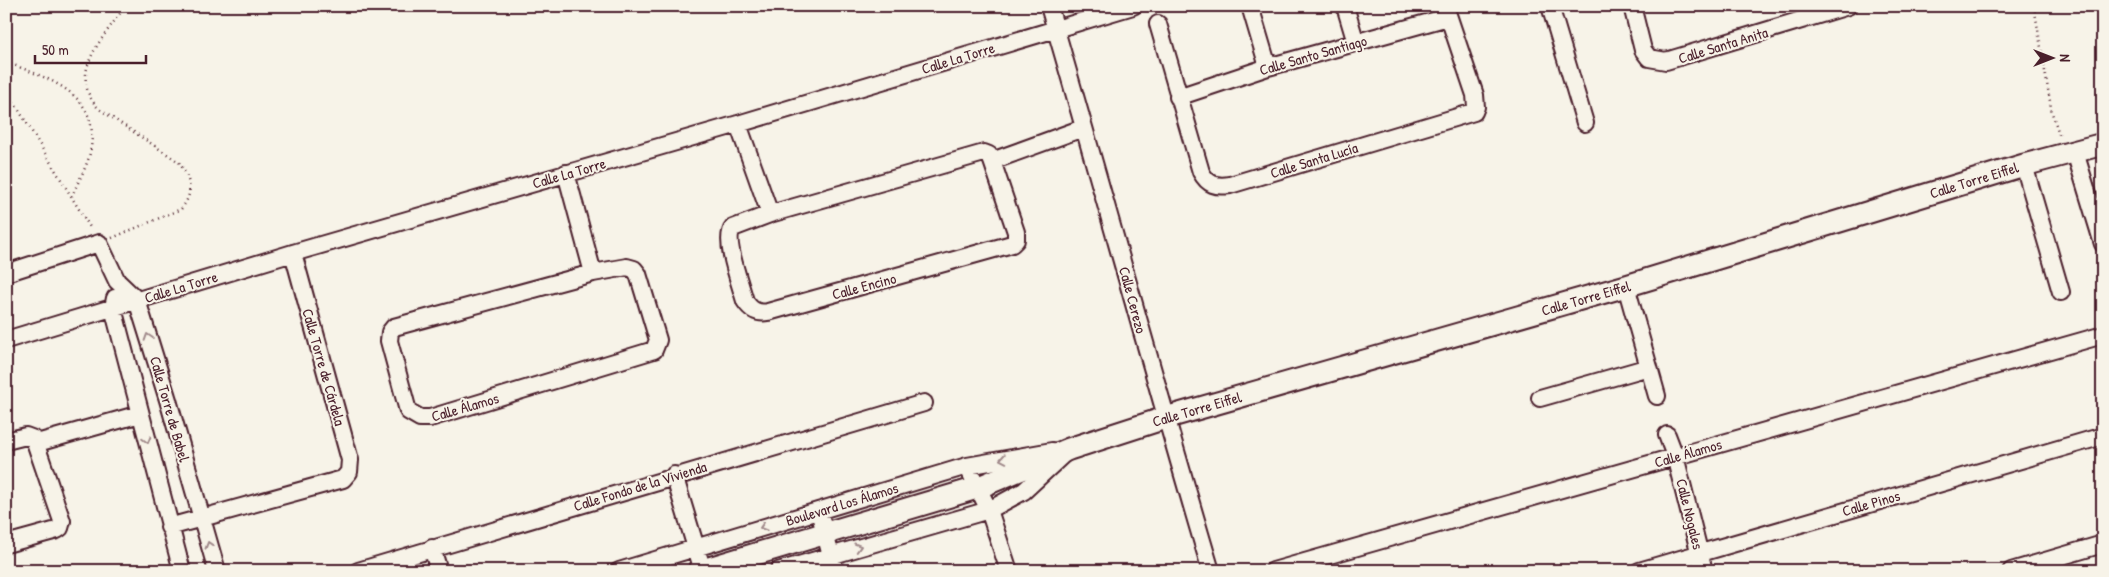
<svg xmlns="http://www.w3.org/2000/svg" width="2109" height="577" font-family="'Patrick Hand',sans-serif">
	<style>
		.lines { fill: none; stroke-linecap: round; stroke-linejoin: round }
		.minor-casing { stroke: #4a1f2b; stroke-width: 20 }
		.tertiary-casing { stroke: #4a1f2b; stroke-width: 25 }
		.path { stroke: #4a1f2b; stroke-width: 2.5; stroke-dasharray: 1 4; stroke-linecap: butt }
		.minor { stroke: #f7f3e8; stroke-width: 16 }
		.tertiary { stroke: #f7f3e8; stroke-width: 21 }
		.oneway { stroke: #a0898a }
		.labels { text-anchor: middle; dominant-baseline: central; stroke-width: 4; stroke-linejoin: round; paint-order: stroke }
		.street-label { font-size: 15px; fill: #4a1f2b; stroke: #f7f3e8 }
	</style>
	<rect width="100%" height="100%" fill="#f7f3e8"/>
	<filter id="ink" filterUnits="userSpaceOnUse"><feTurbulence type="fractalNoise" baseFrequency=".02" numOctaves="2"/><feDisplacementMap in="SourceGraphic" scale="10" xChannelSelector="R" yChannelSelector="G"/><feConvolveMatrix kernelMatrix="1 2 1 2 8 2 1 2 1" color-interpolation-filters="sRGB"/></filter>
	<g filter="url(#ink)">
		<g class="lines">
			<defs>
				<path id="minor" d="M1049,6C1104,194 1155,383 1211,571
					M1250,6L1268,67
					M1345,6L1356,43
					M1550,6L1585,123
					M1632,6L1643,50L1649,58L1666,61L1848,6
					M1158,24L1201,172C1208,185 1216,187 1230,185L1474,112L1476,107L1475,95L1445,6
					M1178,97L1268,67L1448,17
					M738,124L770,214
					M2075,152L2103,244
					M984,153L989,155L992,161L1016,232V240L1012,244L768,312C757,314 751,310 745,301C741,286 723,239 733,228L770,214Z
					M992,161L1083,128
					M2024,165L2061,292
					M566,173L593,273
					M627,267L634,269L638,274L658,340L654,350L430,418H420L408,411L389,341L390,332L394,327L593,273Z
					M6,273L99,243L117,281L137,300L168,400L217,571
					M1626,286L1657,396
					M115,298L113,308L182,571
					M6,340L293,253L738,124L1133,6
					M1540,398L1649,367
					M1667,435L1675,456L1704,571
					M6,441L26,436L34,439L62,521L60,528L57,530L6,544
					M37,443L140,414
					M967,466L989,510L1009,571
					M674,475L703,571
					M819,511L835,571
					M169,527L343,479L349,472L350,460L293,253
					M432,548L439,571
					M358,571L924,403
					M619,571L967,466L1052,451
					M778,571L989,510L1024,491L1065,453
					M1273,571L2103,335
					M1639,571L2103,436
					M2011,571L2103,544"/>
				<path id="tertiary" d="M699,571L977,488L1069,449L1165,418L1626,286L2024,165L2103,144"/>
			</defs>
			<use href="#minor" class="minor-casing"/>
			<use href="#tertiary" class="tertiary-casing"/>
			<path class="path" d="M2034,6L2052,113L2060,137
				M6,62C52,80 105,95 89,157C85,170 77,184 72,196
				M6,89L91,229
				M112,238L181,209C195,192 190,180 179,162L99,109C67,75 100,42 121,12L122,6"/>
			<use href="#minor" class="minor"/>
			<use href="#tertiary" class="tertiary"/>
		</g>
		<defs><path id="oneway-chevron" d="M-2-3.5L2.5 0L-2 3.5" fill="none" stroke-width="1.6" stroke-linecap="round" stroke-linejoin="round" transform="scale(1.25)"/></defs>
		<g class="oneway">
			<use href="#oneway-chevron" transform="translate(148 337) rotate(-108)"/>
			<use href="#oneway-chevron" transform="translate(147 440) rotate(75)"/>
			<use href="#oneway-chevron" transform="translate(1003 459) rotate(169)"/>
			<use href="#oneway-chevron" transform="translate(763 527) rotate(163)"/>
			<use href="#oneway-chevron" transform="translate(209 545) rotate(-107)"/>
			<use href="#oneway-chevron" transform="translate(858 547) rotate(-16)"/>
		</g>
	</g>
	<g class="labels">
		<g class="street-label">
			<text transform="translate(1723 45) rotate(-17)">Calle Santa Anita</text>
			<text transform="translate(1313 55) rotate(-16)">Calle Santo Santiago</text>
			<text transform="translate(958 58) rotate(-17)">Calle La Torre</text>
			<text transform="translate(1314 160) rotate(-17)">Calle Santa Lucía</text>
			<text transform="translate(569 173) rotate(-16)">Calle La Torre</text>
			<text transform="translate(1974 180) rotate(-17)">Calle Torre Eiffel</text>
			<text transform="translate(864 286) rotate(-15)">Calle Encino</text>
			<text transform="translate(181 287) rotate(-17)">Calle La Torre</text>
			<text transform="translate(1586 298) rotate(-16)">Calle Torre Eiffel</text>
			<text transform="translate(1133 300) rotate(75)">Calle Cerezo</text>
			<text transform="translate(324 367) rotate(74)">Calle Torre de Cárdela</text>
			<text transform="translate(465 407) rotate(-16)">Calle Álamos</text>
			<text transform="translate(170 409) rotate(74)">Calle Torre de Babel</text>
			<text transform="translate(1197 409) rotate(-16)">Calle Torre Eiffel</text>
			<text transform="translate(1688 453) rotate(-16)">Calle Álamos</text>
			<text transform="translate(640 486) rotate(-17)">Calle Fondo de la Vivienda</text>
			<text transform="translate(1871 503) rotate(-16)">Calle Pinos</text>
			<text transform="translate(842 504) rotate(-17)">Boulevard Los Álamos</text>
			<text transform="translate(1690 514) rotate(76)">Calle Nogales</text>
		</g>
	</g>
	<rect width="2109" height="577" fill="none" stroke="#f7f3e8" stroke-width="25"/>
	<rect x="12" y="12" width="2084" height="552" fill="none" stroke="#4a1f2b" stroke-width="2" filter="url(#ink)"/>
	<g transform="translate(2052 58) rotate(90)" stroke="#f7f3e8" stroke-width="4" paint-order="stroke">
	<path d="M0-4L9 19L0 12L-9 19Z" fill="#4a1f2b"/>
	<text y="-8" font-size="14" font-weight="bold" text-anchor="middle" fill="#4a1f2b">N</text>
	</g>
	<path d="M35 55v8h111v-8" fill="none" stroke="#4a1f2b" stroke-width="2.5"/>
	<text x="42" y="55" font-size="15" fill="#4a1f2b" stroke="#f7f3e8" stroke-width="4" paint-order="stroke">50 m</text>
</svg>
